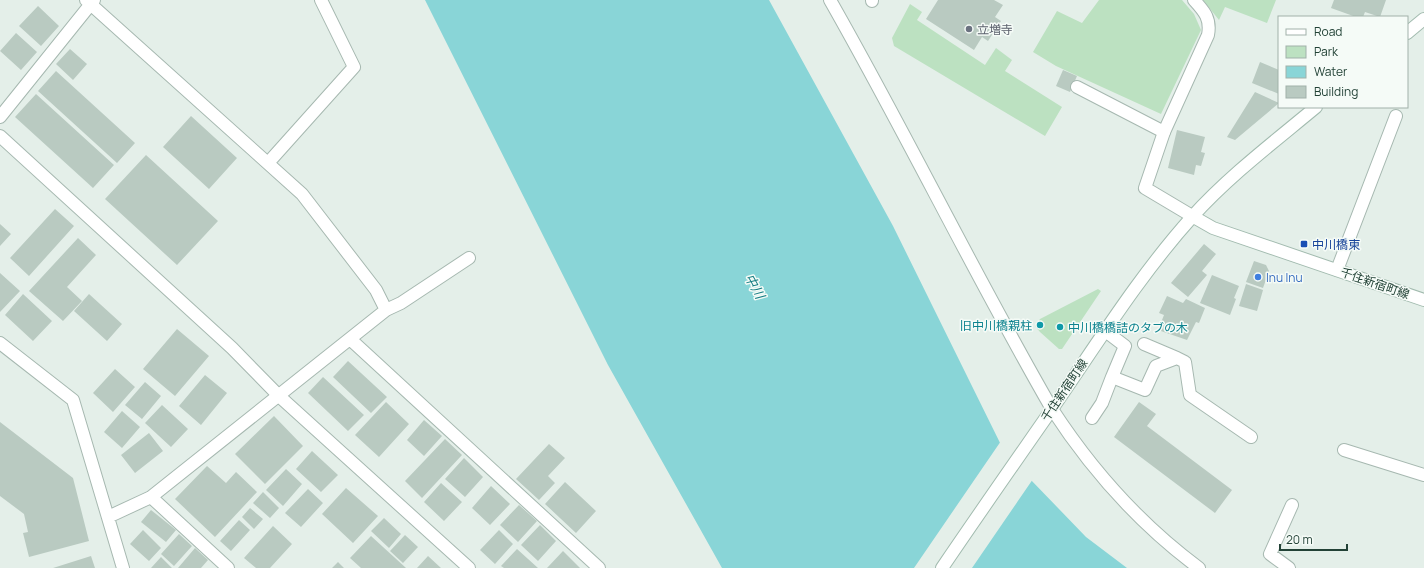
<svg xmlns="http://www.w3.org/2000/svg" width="1424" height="568" font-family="Manrope,'Noto Sans JP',sans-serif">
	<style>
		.green { fill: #bce1c1 }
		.water { fill: #89d5d7 }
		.pier { fill: #e4efe9 }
		.building { fill: #b9cac1 }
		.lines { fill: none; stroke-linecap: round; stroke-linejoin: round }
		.service-casing { stroke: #a6b8b0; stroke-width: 14 }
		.minor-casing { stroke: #a6b8b0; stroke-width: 14 }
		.tertiary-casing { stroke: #a6b8b0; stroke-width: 14 }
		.secondary-casing { stroke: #a2bbaf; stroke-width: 14 }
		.service { stroke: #fff; stroke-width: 12 }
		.minor { stroke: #fff; stroke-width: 12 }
		.tertiary { stroke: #fff; stroke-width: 12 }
		.secondary { stroke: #fff; stroke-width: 12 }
		.worship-dot { fill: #6b7280; stroke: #f5fbf7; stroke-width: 1.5 }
		.transit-dot { fill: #1a4fb4; stroke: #f5fbf7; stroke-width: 1.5 }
		.shop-dot { fill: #3f7fe0; stroke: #f5fbf7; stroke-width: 1.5 }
		.culture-dot { fill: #0f9aa8; stroke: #f5fbf7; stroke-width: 1.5 }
		.labels { text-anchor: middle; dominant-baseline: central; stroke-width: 3; stroke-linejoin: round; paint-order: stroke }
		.worship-label { font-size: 12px; fill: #5b616d; stroke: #f5fbf7; text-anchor: start }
		.transit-label { font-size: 12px; fill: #164399; stroke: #f5fbf7; text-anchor: start }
		.shop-label { font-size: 12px; fill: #366cbe; stroke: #f5fbf7; text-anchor: start }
		.street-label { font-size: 12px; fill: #224236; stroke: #f5fbf7 }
		.culture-label { font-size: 12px; fill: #0d838f; stroke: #f5fbf7; text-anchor: end }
		.water-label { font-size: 13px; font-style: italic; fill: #167e84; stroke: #f5fbf7 }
	</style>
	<rect width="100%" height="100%" fill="#e4efe9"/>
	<path class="green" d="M1099,0H1182L1194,14L1201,30L1161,114L1056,66L1033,52L1057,11L1082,23Z
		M1203,0H1276L1267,23L1225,7L1219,20Z
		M910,4L922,12L917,20L985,65L996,48L1012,60L1005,71L1062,107L1045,136L894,46L892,38Z
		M1098,289L1101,291L1062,349H1059L1040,332L1035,326L1040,319Z"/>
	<path class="water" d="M425,0H769L893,226L1005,453L1086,537L1127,568H722L608,365Z"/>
	<path class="pier" d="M1001,441L1006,451L1033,479L972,568H914Z"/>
	<path class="building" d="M938,0H994L1003,5L995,17L1001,21L988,41L982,37L974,50L926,19Z
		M1334,0H1386L1380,17L1365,12L1363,17H1356L1331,8Z
		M38,6L59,26L41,46L19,26Z
		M16,33L37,52L21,70L0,51Z
		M70,49L87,64L73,80L56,64Z
		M1260,62L1279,70V94L1252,83Z
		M1063,70L1077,76L1070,92L1056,86Z
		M56,71L135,143L117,163L38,91Z
		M1255,92L1279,103L1235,140L1227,137Z
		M36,94L114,165L93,188L15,117Z
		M191,116L237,158L209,189L163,147Z
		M1177,130L1205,137L1201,152L1205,153L1201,166L1196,165L1194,175L1168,168Z
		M146,155L218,221L177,265L105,199Z
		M55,209L74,226L29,276L10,258Z
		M0,224L11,234L0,246Z
		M78,238L96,255L67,287L82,301L63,321L29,291Z
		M1204,244L1216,254L1202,271L1207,275L1188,297L1171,283Z
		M1254,261L1266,265L1269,271L1263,288L1246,282Z
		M0,273L20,291L0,312Z
		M1212,275L1239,286L1234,298L1236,299L1230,315L1200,303Z
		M1246,284L1263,290L1257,311L1239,306Z
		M23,294L52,321L33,341L5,315Z
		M89,294L122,324L107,341L74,311Z
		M1167,296L1183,303L1186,299L1205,308L1199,323L1196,322L1187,340L1158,330L1164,315L1159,313Z
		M177,329L209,356L175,396L143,369Z
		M348,361L387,397L371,413L333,377Z
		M115,369L135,387L113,412L93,393Z
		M205,375L227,393L201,425L179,406Z
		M323,377L364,415L348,431L308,393Z
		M145,382L161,396L142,419L125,405Z
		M386,402L409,424L379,457L355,435Z
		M1139,402L1156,414L1147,426L1232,490L1215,513L1114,437Z
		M162,405L188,429L171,447L145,423Z
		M122,411L140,427L122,448L104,432Z
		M274,416L303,446L265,484L235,454Z
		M424,420L442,436L424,456L407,440Z
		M0,422L73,478L89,541L29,557L23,533L28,532L24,514L0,496Z
		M149,433L163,451L135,473L121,455Z
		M445,439L462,455L422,498L405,481Z
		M549,444L565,458L548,476L555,483L539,500L516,479Z
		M312,451L338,475L321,492L296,469Z
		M464,458L483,477L465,497L445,479Z
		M207,466L226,483L236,472L257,492L215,537L175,499Z
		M286,469L302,484L283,506L266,490Z
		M565,482L596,511L576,533L545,504Z
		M441,483L462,502L444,521L424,502Z
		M491,486L510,504L490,525L472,508Z
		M346,488L378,516L353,543L322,514Z
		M308,489L323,503L301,527L285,513Z
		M263,492L279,508L270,518L253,503Z
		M519,505L537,521L518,542L500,525Z
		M250,508L263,519L254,529L242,517Z
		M151,510L176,530L166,542L141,522Z
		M384,518L401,534L389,548L371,531Z
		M239,520L250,530L231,551L220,541Z
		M540,525L556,541L538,561L521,545Z
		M273,526L292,544L270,568H256L244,558Z
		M143,530L161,548L149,561L130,544Z
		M499,530L513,544L495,564L480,550Z
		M179,534L192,546L174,566L161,554Z
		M405,535L418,547L403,563L390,551Z
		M371,536L406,568H361L350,558Z
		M195,548L208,560L201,568H178Z
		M517,549L538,568H504L501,566Z
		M563,551L580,568H547Z
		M91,556L95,568H53Z
		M428,556L441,568H417Z
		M161,557L172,568H151Z
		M338,562L344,568H332Z"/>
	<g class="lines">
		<defs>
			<path id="service" d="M1077,87L1164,132
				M1337,270L1396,116
				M1104,330L1125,346L1112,377L1145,390L1156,366L1177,358L1185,362L1190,395L1251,437
				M1144,344L1177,358
				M1092,418L1102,403L1112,377
				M1344,450L1424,475
				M1289,568L1270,554L1292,505"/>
			<path id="minor" d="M86,0L302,194L376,290L386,310
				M872,1V0
				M0,117L94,0
				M268,163L354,67L321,0
				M1192,216L1145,188L1164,132L1208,35C1211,19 1205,12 1194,0
				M350,339L599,568
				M0,343L73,400L123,568
				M1052,409C1091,469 1141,525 1199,568
				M151,497L228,568
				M108,517L151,497L386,310L401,303L469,258"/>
			<path id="tertiary" d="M830,0C907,135 974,274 1052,409
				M0,136L232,348L279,396L469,568"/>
			<path id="secondary" d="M1407,33L1424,19
				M1192,216L1213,228L1424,300
				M942,568C978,515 1015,462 1052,409C1097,344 1139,276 1192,217C1229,176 1274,142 1316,107"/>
		</defs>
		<use href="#service" class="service-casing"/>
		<use href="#minor" class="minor-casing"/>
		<use href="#tertiary" class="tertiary-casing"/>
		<use href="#secondary" class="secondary-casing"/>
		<use href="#service" class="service"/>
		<use href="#minor" class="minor"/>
		<use href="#tertiary" class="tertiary"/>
		<use href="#secondary" class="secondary"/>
	</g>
	<circle class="worship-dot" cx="969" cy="29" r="4"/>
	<rect class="transit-dot" x="1300" y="240" width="8" height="8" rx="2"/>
	<circle class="shop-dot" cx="1258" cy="277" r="4"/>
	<g class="culture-dot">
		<circle cx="1040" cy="325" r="4"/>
		<circle cx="1060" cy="327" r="4"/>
	</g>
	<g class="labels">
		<g class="worship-label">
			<text x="977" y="29">立増寺</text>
		</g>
		<g class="transit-label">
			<text x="1312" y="244">中川橋東</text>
		</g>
		<g class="shop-label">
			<text x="1266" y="277">Inu Inu</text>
		</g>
		<g class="street-label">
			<text transform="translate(1375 283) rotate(19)">千住新宿町線</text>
			<text transform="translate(1064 390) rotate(-56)">千住新宿町線</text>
		</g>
		<g class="culture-label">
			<text x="1032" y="325">旧中川橋親柱</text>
			<text x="1068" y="327" text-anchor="start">中川橋橋詰のタブの木</text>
		</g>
		<g class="water-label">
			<text transform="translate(755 286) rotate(61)">中川</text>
		</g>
	</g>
	<rect x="1278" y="16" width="130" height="92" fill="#f5fbf7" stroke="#a1b1aa"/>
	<rect x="1286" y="29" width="20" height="6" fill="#ffffff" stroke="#a1b1aa"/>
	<text x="1314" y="36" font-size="12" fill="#224236">Road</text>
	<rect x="1286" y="46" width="20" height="12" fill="#bce1c1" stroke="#a1b1aa"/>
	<text x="1314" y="56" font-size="12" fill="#224236">Park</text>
	<rect x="1286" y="66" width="20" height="12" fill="#89d5d7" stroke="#a1b1aa"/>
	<text x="1314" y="76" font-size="12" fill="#224236">Water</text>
	<rect x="1286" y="86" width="20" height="12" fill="#b9cac1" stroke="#a1b1aa"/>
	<text x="1314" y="96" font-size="12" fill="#224236">Building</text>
	<path d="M1280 544v6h67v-6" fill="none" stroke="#224236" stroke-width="2"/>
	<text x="1286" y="544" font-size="12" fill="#224236" stroke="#f5fbf7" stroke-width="3" paint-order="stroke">20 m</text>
</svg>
